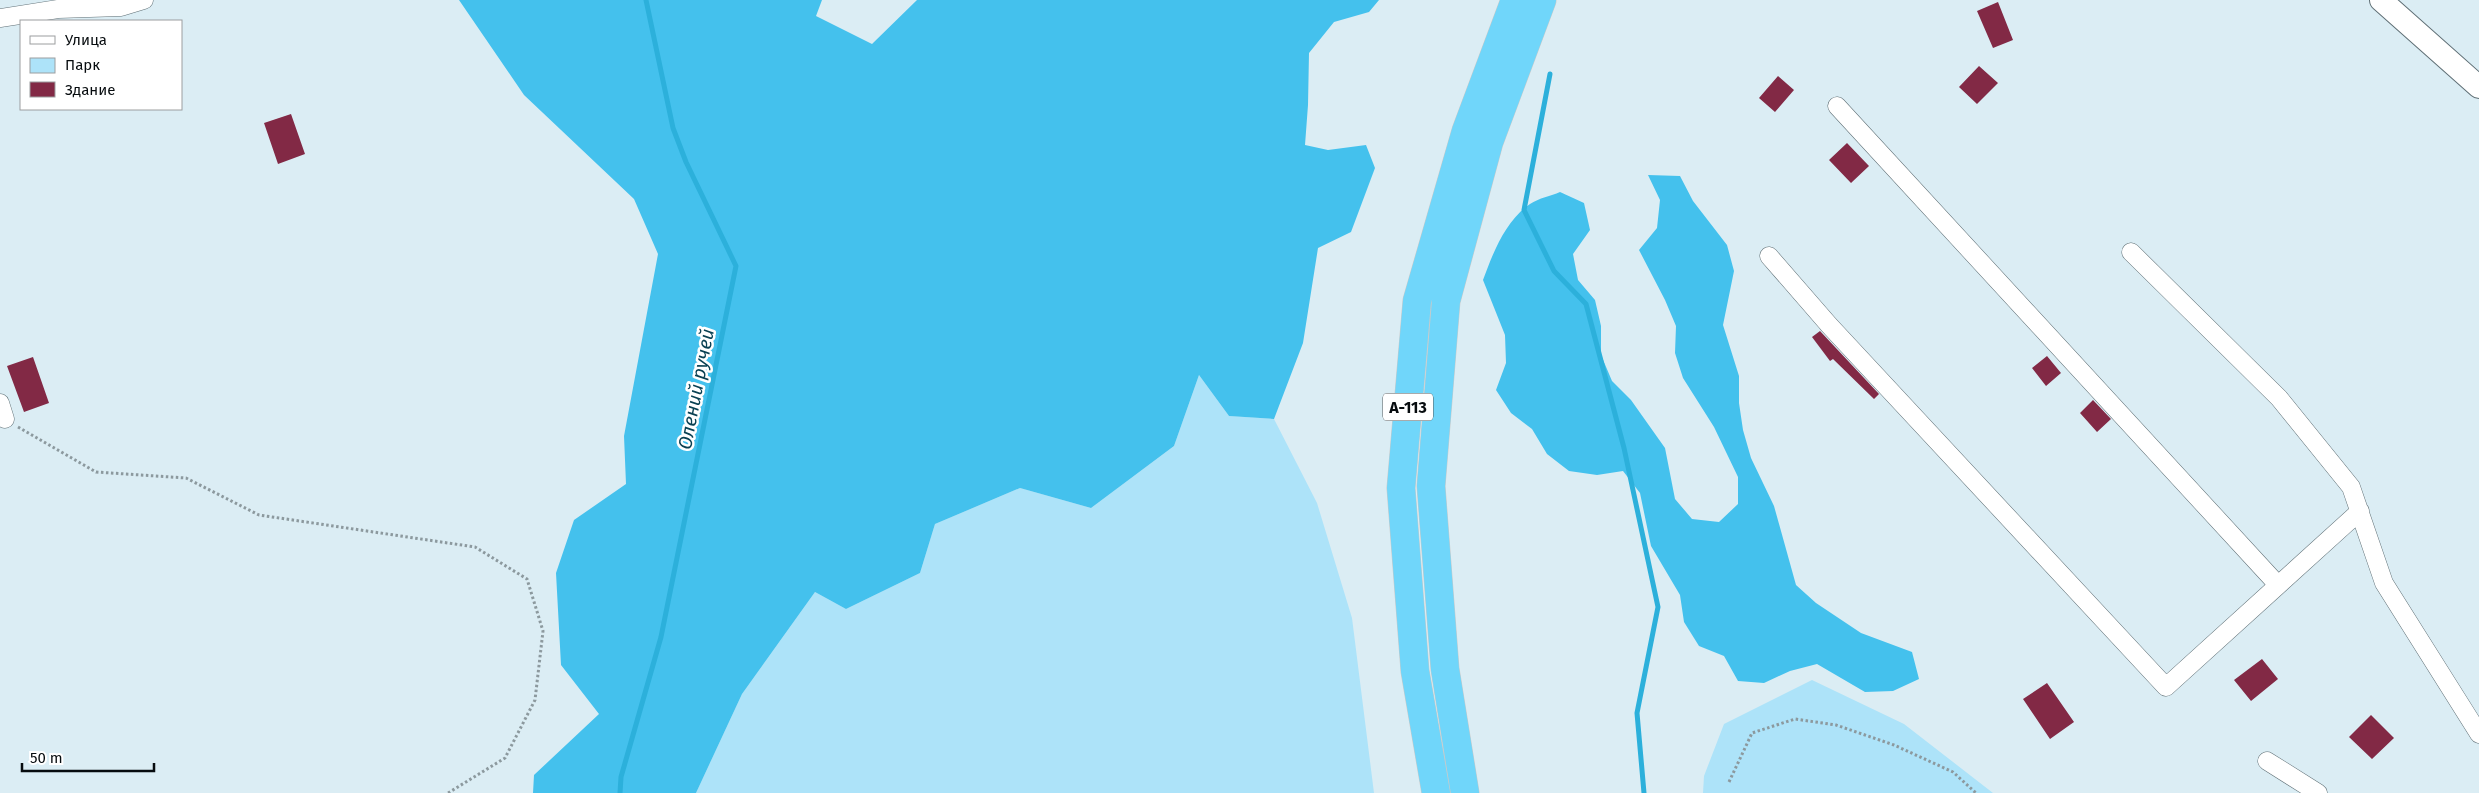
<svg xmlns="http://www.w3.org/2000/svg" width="2479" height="793" font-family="'Fira Sans',sans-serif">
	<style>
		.green { fill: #ade3f9 }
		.forest { fill: #44c1ed }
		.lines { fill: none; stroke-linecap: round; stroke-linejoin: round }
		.stream { stroke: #2cb0db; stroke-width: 5 }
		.building { fill: #822945 }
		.minor-casing { stroke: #5f6f75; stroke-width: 19 }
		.tertiary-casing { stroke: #5f6f75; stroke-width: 24 }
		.trunk-casing { stroke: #c8caca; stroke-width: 29 }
		.path { stroke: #8c999e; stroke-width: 3; stroke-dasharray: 2.5 2.5; stroke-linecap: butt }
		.minor { stroke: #fff; stroke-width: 18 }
		.tertiary { stroke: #fff; stroke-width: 22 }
		.trunk { stroke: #70d6fa; stroke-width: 28 }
		.labels { text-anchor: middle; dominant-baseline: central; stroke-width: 5; stroke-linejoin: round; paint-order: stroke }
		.shield { fill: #fff; stroke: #515557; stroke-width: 1 }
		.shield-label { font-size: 16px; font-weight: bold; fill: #070c0f }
		.water-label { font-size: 19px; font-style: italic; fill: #0a4153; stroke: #fff }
	</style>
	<rect width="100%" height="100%" fill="#dbedf4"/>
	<path class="green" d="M1199,375L1229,416L1274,419L1317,503L1352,618L1374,793H696L742,694L815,592L846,609L920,573L935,524L1020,488L1091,508L1174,446Z
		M1812,680L1904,724L1993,793H1703L1704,776L1724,724Z"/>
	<path class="forest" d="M459,0H822L816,16L872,44L917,0H1379L1369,12L1334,22L1309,53L1308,105L1305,145L1328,150L1366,145L1375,168L1351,232L1318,248L1303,343L1274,419L1229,416L1199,375L1174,446L1091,508L1020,488L935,524L920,573L846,609L815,592L742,694L696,793H533L534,775L599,714L561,665L556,573L574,520L626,484L624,436L658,254L634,199L524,95Z
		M1648,175L1680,176L1693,201L1727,245L1734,271L1723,325L1739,376V403L1743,430L1751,458L1774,506L1796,585L1816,603L1861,633L1912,652L1919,679L1893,691L1865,692L1817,664L1790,671L1764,683L1738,681L1724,656L1699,646L1684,622L1680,595L1651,546L1640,493L1623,471L1597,475L1569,471L1547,454L1532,429L1511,413L1496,390L1506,363L1505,335L1483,280C1493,253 1505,221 1530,204C1539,198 1551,196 1560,192L1584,203L1590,230L1573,254L1578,280L1595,300L1601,326V355L1612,381L1631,400L1665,448L1675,499L1692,519L1719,522L1738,504V477L1714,427L1683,378L1675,353L1676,326L1665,300L1639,250L1657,228L1660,200Z"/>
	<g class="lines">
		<path class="stream" d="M1550,74L1524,210L1554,271L1586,304L1624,448L1658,607L1637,713L1644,793
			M620,793L621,777L661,637L736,266L686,162L673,128L646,0"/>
	</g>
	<path class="building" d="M1998,2L2013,40L1993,48L1977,11Z
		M1979,66L1998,83L1977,104L1959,87Z
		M1778,76L1794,90L1775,112L1759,98Z
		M291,114L305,154L278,164L264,123Z
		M1847,143L1869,166L1851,183L1829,160Z
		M1820,331L1879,394L1874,399L1833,359L1830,361L1812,337Z
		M2047,356L2061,373L2046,386L2032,368Z
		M33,357L49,403L24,412L7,366Z
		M2093,400L2111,419L2097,432L2080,413Z
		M2262,659L2278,679L2251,701L2234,680Z
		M2047,683L2074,722L2050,739L2023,699Z
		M2371,715L2394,738L2372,759L2349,737Z"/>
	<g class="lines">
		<defs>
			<path id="minor" d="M0,18L58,9L121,7L144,0
				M1837,106L2278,585
				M2131,252L2279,398L2351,487L2384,583L2479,734
				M1769,256L1829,325L2166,687L2360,511
				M0,403L5,419
				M2267,761L2318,793"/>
			<path id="tertiary" d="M2381,0L2479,87"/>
			<path id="trunk" d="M1436,793L1415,671L1401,488L1417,301L1466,131L1515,0
				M1465,793L1445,669L1431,486L1446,301L1489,142L1542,0"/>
		</defs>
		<use href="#minor" class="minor-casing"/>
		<use href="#tertiary" class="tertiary-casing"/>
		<use href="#trunk" class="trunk-casing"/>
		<path class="path" d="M18,427L96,472L186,478L259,515L475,547L527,579L543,631L535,700L505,758L448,793
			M1729,782L1752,733L1795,719L1836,725L1894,745L1953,772L1976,793"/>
		<use href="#minor" class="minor"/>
		<use href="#tertiary" class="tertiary"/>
		<use href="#trunk" class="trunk"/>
	</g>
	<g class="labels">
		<rect class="shield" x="1383" y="393.5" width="50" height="27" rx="4"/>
		<g class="shield-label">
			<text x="1408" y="407">А-113</text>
		</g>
		<g class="water-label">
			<text transform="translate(696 389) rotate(-79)">Олений ручей</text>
		</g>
	</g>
	<rect x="20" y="20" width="162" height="90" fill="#ffffff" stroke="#9c9e9f"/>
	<rect x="30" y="36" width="25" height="8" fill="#ffffff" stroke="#9c9e9f"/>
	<text x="65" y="45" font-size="15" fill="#070c0f">Улица</text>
	<rect x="30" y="58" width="25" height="15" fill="#ade3f9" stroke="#9c9e9f"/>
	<text x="65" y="70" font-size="15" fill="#070c0f">Парк</text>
	<rect x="30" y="82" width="25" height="15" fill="#822945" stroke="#9c9e9f"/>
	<text x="65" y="95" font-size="15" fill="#070c0f">Здание</text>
	<path d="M22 763v8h132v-8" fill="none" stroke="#070c0f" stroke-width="2.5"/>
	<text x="30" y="763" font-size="15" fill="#070c0f" stroke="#ffffff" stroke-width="4" paint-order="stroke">50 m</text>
</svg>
